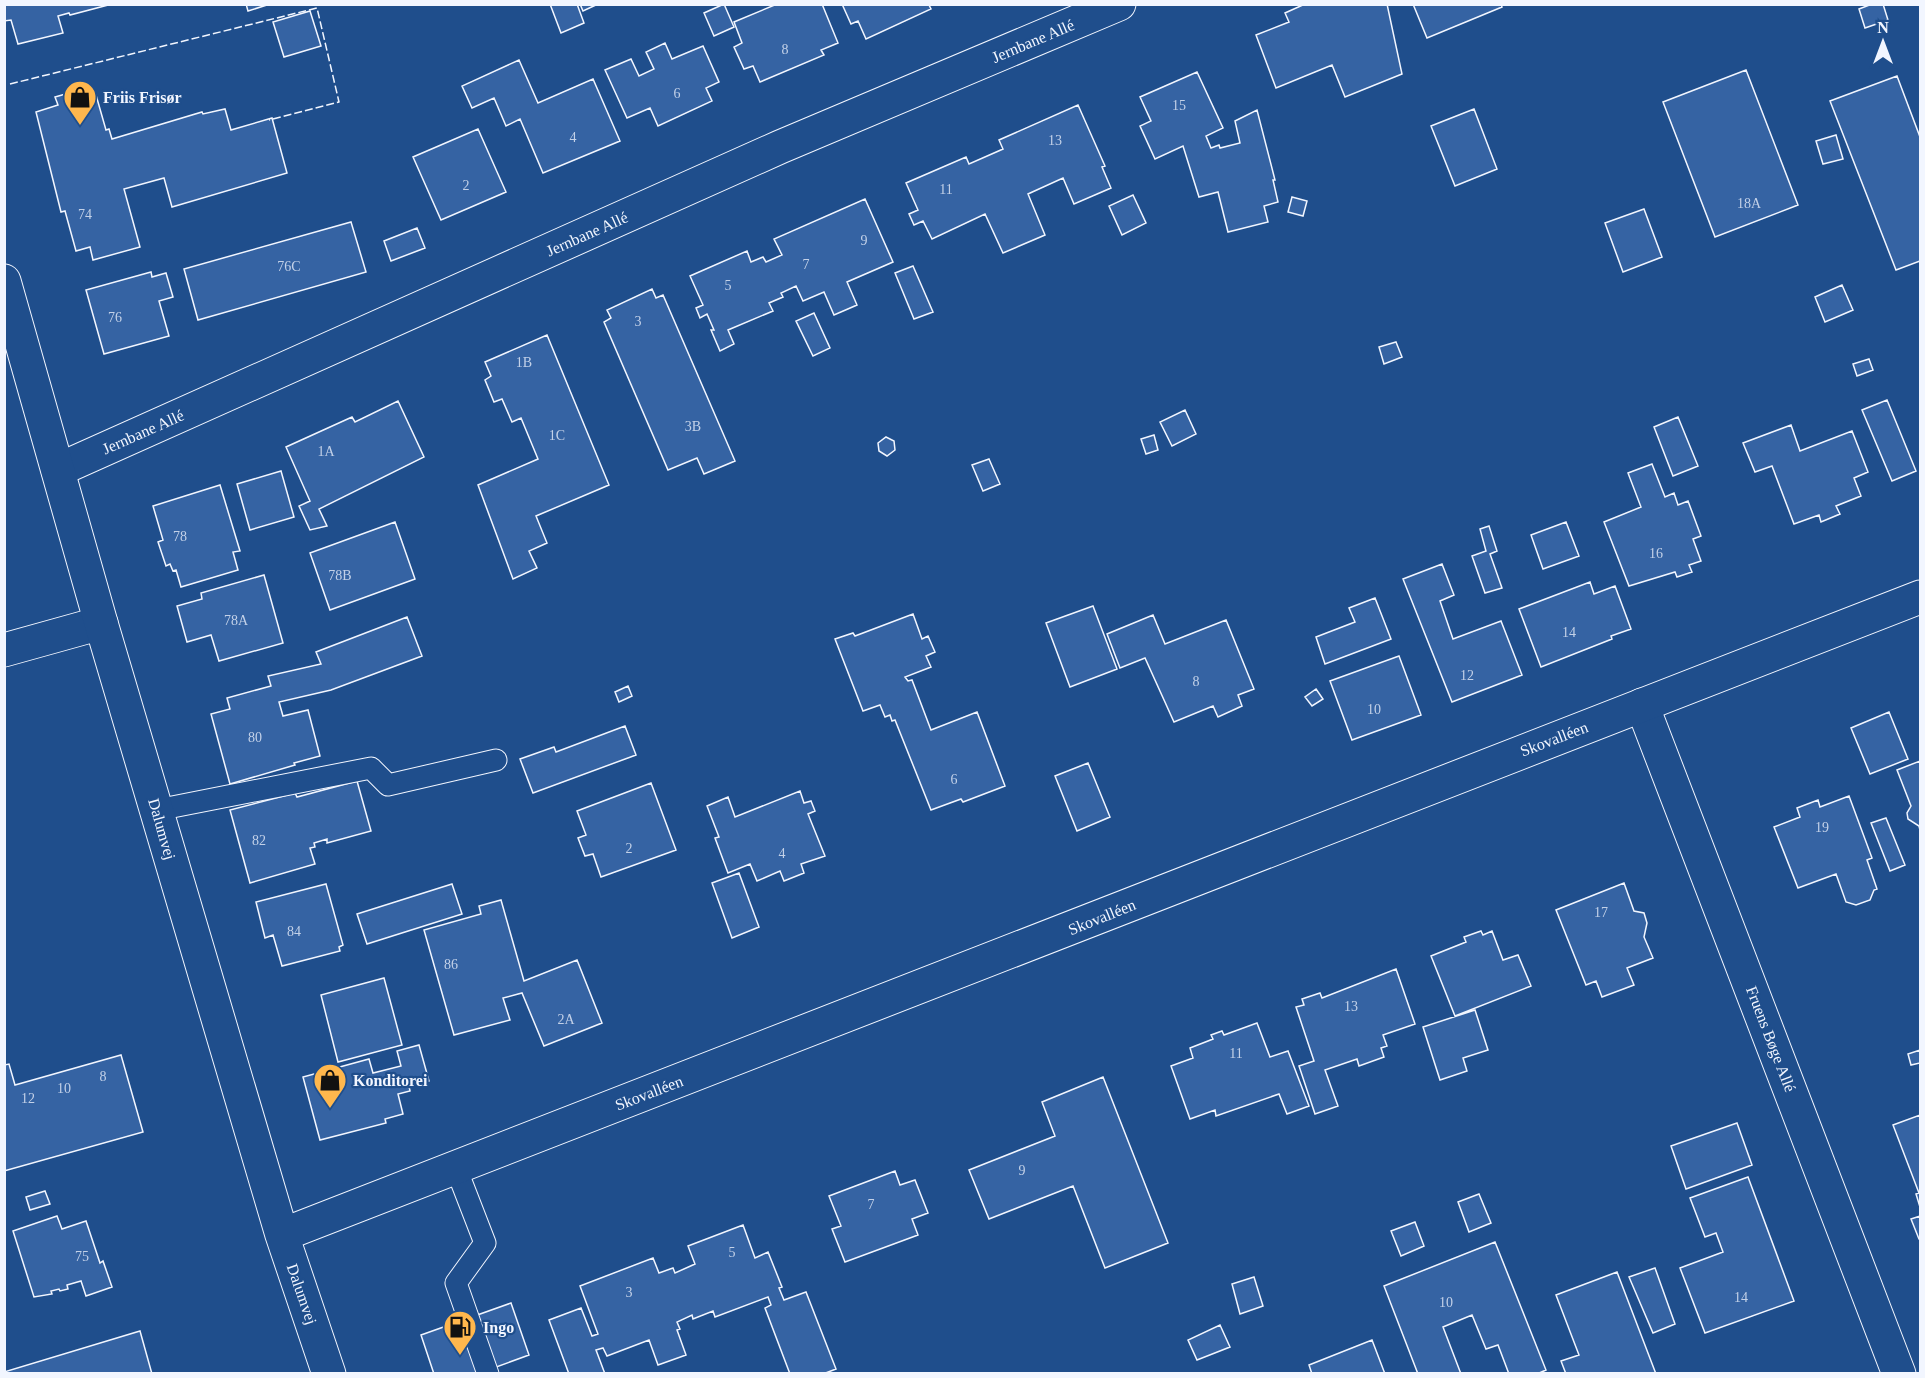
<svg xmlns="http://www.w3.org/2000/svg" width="1925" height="1378" font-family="Georgia,serif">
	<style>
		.building { fill: #3563a3; stroke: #f2f6ff; stroke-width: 1.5 }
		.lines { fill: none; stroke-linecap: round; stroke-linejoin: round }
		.lane-casing { stroke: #f2f6ff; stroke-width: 23 }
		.street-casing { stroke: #f2f6ff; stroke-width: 35 }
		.secondary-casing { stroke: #f2f6ff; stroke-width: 35 }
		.lane { stroke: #1f4e8c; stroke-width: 21 }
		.street { stroke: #1f4e8c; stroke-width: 33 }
		.secondary { stroke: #1f4e8c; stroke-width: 33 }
		.fence { stroke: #f2f6ff; stroke-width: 1.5; stroke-dasharray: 8 3; stroke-linecap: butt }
		.labels { text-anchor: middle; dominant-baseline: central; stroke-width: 4.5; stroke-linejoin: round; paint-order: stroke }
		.number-label { font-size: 14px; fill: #c3d1e8 }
		.street-label { font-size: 16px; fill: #f2f6ff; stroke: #1f4e8c }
		.poi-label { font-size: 16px; font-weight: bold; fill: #f2f6ff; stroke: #1f4e8c; text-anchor: start }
	</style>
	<rect width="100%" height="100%" fill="#1f4e8c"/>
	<path class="building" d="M4,4H112L70,15L69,13L58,16L63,33L18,44L11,20L4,21Z
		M246,4H270L248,11Z
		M550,4H577L584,23L561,33Z
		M580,4H598L583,11Z
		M724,4L734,27L714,36L704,13Z
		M777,4H822L838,43L821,50L824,55L760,82L753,66L744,69L734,47L742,43L734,22Z
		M842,4H931L929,5L931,9L866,39L858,21L851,24Z
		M1305,4H1387L1402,74L1345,97L1332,65L1276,88L1256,35L1289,22L1285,13Z
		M1413,4H1501L1502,7L1427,38Z
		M1872,4H1883L1888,20L1865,28L1859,9Z
		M310,11L321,46L284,57L273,22Z
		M665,43L672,59L703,46L719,82L706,88L712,101L658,126L650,108L627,118L605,70L631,59L639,76L654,69L646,52Z
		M519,60L538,103L593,79L620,141L543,173L520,119L506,126L494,98L472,108L462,86Z
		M1746,70L1798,205L1715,237L1663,102Z
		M1197,72L1223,128L1206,136L1211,148L1219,145L1220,148L1240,143L1235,121L1257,110L1275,180H1273L1278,202L1264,206L1268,222L1228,232L1218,192L1199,197L1183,146L1155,159L1140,126L1151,121L1140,97Z
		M1897,76L1920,137V261L1896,270L1830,101Z
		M90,87L93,96L96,95L106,130L109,129L112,139L202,112L203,114L225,109L231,130L272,118L287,173L172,207L164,178L124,189L140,247L93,260L90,247L76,251L65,211L61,212L36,112L58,105L55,97Z
		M1078,105L1105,166L1102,167L1111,188L1074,204L1063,178L1028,194L1045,235L1003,253L985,214L932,239L923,221L914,225L909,214L918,210L906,183L966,157L969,164L1003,149L999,140Z
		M1474,109L1497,169L1455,186L1431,126Z
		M478,129L506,192L441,220L413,157Z
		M1836,135L1843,159L1823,164L1816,141Z
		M1133,195L1146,223L1122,235L1109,206Z
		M1292,197L1307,201L1303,216L1288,212Z
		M865,199L893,262L847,282L857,305L834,315L824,292L803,301L796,286L781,293L783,297L769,303L773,311L728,330L734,344L720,351L711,330H714L707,314L700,318L696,308L703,305L690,276L747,251L751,262L763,257L766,262L782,255L774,239Z
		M1644,209L1662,257L1623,272L1605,223Z
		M351,222L366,272L198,320L184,269Z
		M417,228L425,248L391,261L384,241Z
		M913,266L933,312L914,319L895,273Z
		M151,272L152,277L166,273L173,297L159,301L169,336L104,354L86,290Z
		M1842,285L1853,310L1825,322L1815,297Z
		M652,289L656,298L663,295L735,461L704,474L697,458L668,470L604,322L611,318L607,310Z
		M814,313L830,348L813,356L796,321Z
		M547,335L609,485L536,516L547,543L529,551L537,568L513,579L478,485L538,459L521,418L512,422L502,399L494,402L485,380L491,376L485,362Z
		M1396,342L1402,357L1384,364L1379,347Z
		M1869,359L1873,370L1857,376L1853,364Z
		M1887,400L1916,471L1892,481L1862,410Z
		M398,401L424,457L319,509L327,526L310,530L299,506L310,501L286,447L352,417L355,422Z
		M1185,410L1196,434L1172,446L1160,422Z
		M1678,417L1698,466L1673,476L1654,427Z
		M1791,425L1800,451L1852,431L1868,472L1854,478L1861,496L1836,506L1840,514L1821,522L1819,515L1794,524L1772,466L1755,472L1743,443Z
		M1154,435L1158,450L1146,454L1141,439Z
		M886,437L894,441L895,450L887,456L879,451L878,443Z
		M989,459L1000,484L983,491L972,465Z
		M1652,464L1665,497L1674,493L1678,505L1688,501L1701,536L1693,539L1701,561L1689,565L1692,572L1677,577L1675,572L1629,586L1604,522L1641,507L1628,473Z
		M281,471L294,517L250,530L237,484Z
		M220,485L240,551L233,552L238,570L181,587L176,570L173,571L170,564L166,566L158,542L163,540L153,506Z
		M395,522L415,579L330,610L310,553Z
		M1566,522L1579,556L1543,569L1531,535Z
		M1489,526L1497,551L1490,554L1502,588L1485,593L1472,556L1486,551L1480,529Z
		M1442,564L1454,595L1440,601L1453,639L1501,621L1522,675L1452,702L1403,579Z
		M264,575L283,643L219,661L211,635L187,642L177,606L202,599L201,593Z
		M1590,582L1594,594L1615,586L1631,629L1611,636L1612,639L1541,667L1519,609Z
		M1375,598L1391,639L1325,664L1316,637L1355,622L1349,608Z
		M1093,606L1117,669L1070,687L1046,623Z
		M913,614L922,639L928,636L935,652L926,656L931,667L905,677L908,681L912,680L931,730L977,712L1005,786L963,802L961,799L931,810L895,720L892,721L890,715L885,717L880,705L863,711L835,639L853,633L855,636Z
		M1153,615L1165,644L1226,620L1254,689L1238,695L1242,706L1218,717L1213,706L1174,722L1145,658L1120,668L1107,634Z
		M407,617L422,656L331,690L279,702L283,716L308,710L320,756L294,763L295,765L230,784L211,714L230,709L227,698L271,686L268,676L321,664L316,652Z
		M1399,656L1421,715L1352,740L1330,681Z
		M628,686L632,696L619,702L615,692Z
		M1316,689L1323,699L1312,706L1305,697Z
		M1889,712L1908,759L1870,774L1851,728Z
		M625,726L636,755L533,793L520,759L554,747L556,752Z
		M1920,761V830L1919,826L1908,819L1907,813L1911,806L1897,770Z
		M1088,763L1110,817L1077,831L1055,776Z
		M357,781L371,831L327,843V839L314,843L315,847L310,848L315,864L250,883L230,810L295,793L297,797Z
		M651,783L676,850L601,877L593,854L585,856L578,838L586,835L577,811Z
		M800,791L804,803L811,801L815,811L808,814L825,856L801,864L804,873L784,881L780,871L757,881L750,864L728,873L715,838L719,837L707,806L728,797L735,817Z
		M1849,796L1872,858L1867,860L1877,889L1874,890L1870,900L1856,905L1846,902L1836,874L1798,888L1774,827L1800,817L1797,808L1818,800L1820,807Z
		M1886,818L1905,865L1890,871L1871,823Z
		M739,873L759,927L732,938L712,883Z
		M1624,883L1634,911L1644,913L1647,923L1644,937L1653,958L1627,968L1634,985L1602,997L1596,981L1586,985L1556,910Z
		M326,884L343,945L339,947L340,951L282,966L273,935L265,938L256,902Z
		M452,884L462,914L367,944L357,914Z
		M501,900L524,981L577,960L602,1023L544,1046L522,993L503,998L510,1020L454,1035L424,930L481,914L479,906Z
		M1481,931L1483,935L1492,931L1503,960L1518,955L1531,986L1455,1016L1431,956L1466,942L1464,937Z
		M1396,969L1415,1024L1383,1035L1387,1046L1381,1048L1384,1057L1359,1066L1357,1059L1325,1070L1338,1106L1315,1114L1299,1066L1314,1061L1296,1007L1304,1005L1302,999L1320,993L1322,998Z
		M384,978L402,1045L338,1062L321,995Z
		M1475,1010L1488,1050L1463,1058L1467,1071L1440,1080L1423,1027Z
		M1257,1023L1270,1057L1288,1051L1309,1106L1287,1114L1279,1094L1216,1116L1215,1110L1190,1119L1171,1066L1193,1058L1190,1048L1213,1039L1211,1035L1222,1031L1224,1035Z
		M419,1045L429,1081L409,1086L410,1091L398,1094L403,1114L385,1119L386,1123L320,1140L303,1077L369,1059L373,1073L401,1066L397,1051Z
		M1920,1050V1063L1911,1065L1908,1054Z
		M121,1055L143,1132L4,1171V1065L9,1064L15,1085Z
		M1103,1077L1168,1243L1105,1268L1073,1186L989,1219L969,1170L1055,1136L1042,1102Z
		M1920,1115V1207L1916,1194L1919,1193L1893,1125Z
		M1737,1123L1752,1165L1686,1189L1671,1146Z
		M895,1171L900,1185L915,1180L928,1213L912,1219L918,1235L845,1262L832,1229L841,1226L829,1196Z
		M1748,1177L1794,1301L1705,1333L1680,1268L1723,1252L1716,1233L1705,1237L1690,1198Z
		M45,1191L50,1204L30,1210L26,1197Z
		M1479,1194L1491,1223L1469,1232L1458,1202Z
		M57,1216L62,1229L86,1221L100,1263L103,1261L112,1287L86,1296L81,1281L67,1285L68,1289L60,1291L59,1289L51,1291L52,1294L34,1297L13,1231Z
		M1920,1216V1239H1919L1911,1219Z
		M1415,1222L1424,1246L1401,1256L1391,1231Z
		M743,1225L755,1258L768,1252L782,1287L779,1288L784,1300L806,1292L836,1369L823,1374H790L765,1308L771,1305L768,1297L715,1317L713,1311L693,1319L692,1315L677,1322L680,1329L677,1330L686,1355L658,1365L649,1340L607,1356L603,1348L596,1350L605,1374H569L549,1320L581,1308L592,1336L598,1334L580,1286L653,1258L659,1273L673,1268L675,1273L695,1264L688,1246Z
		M1495,1242L1546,1370L1537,1374H1509L1498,1345L1486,1349L1472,1315L1443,1327L1461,1374H1418L1384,1286Z
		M1655,1268L1675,1324L1653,1333L1629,1277Z
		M1617,1272L1656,1374H1566L1561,1361L1579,1355L1556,1295Z
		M1254,1277L1263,1306L1240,1314L1232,1284Z
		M511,1303L529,1355L477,1374H434L421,1335Z
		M1220,1325L1230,1347L1197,1360L1188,1340Z
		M140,1331L152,1374H4V1372Z
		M1372,1340L1385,1374H1312L1309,1365Z"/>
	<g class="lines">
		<defs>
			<path id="lane" d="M157,810L371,768L388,785L496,760
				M456,1168L485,1243L456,1283L488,1374"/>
			<path id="street" d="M58,470L780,147L1119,4
				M4,650L101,623
				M1642,705L1899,1374"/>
			<path id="secondary" d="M4,281L101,623L282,1235L329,1374
				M282,1235L1920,597"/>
		</defs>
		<use href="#lane" class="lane-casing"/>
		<use href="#street" class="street-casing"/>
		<use href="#secondary" class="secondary-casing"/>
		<use href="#lane" class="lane"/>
		<use href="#street" class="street"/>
		<use href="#secondary" class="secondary"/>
		<path class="fence" d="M10,84L317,8L339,102L269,120"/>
	</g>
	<defs>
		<symbol id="shop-pin" viewBox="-11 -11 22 30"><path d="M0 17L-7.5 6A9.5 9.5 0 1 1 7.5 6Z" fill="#ffb74d" stroke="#1f4e8c"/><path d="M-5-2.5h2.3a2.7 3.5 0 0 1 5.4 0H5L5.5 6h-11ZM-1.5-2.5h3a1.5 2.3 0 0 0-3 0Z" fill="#111"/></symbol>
		<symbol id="fuel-pin" viewBox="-11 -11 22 30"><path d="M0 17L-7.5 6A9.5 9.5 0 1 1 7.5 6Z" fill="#ffb74d" stroke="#1f4e8c"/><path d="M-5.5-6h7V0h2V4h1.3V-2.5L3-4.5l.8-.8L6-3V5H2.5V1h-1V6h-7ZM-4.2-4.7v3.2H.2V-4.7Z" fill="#111"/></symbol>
	</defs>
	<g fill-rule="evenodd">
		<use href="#shop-pin" x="61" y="78" width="38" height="52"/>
		<use href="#shop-pin" x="311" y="1061" width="38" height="52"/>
		<use href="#fuel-pin" x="441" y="1308" width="38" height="52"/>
	</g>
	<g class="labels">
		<g class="number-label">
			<text x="785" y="49">8</text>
			<text x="677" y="93">6</text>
			<text x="1179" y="105">15</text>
			<text x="573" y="137">4</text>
			<text x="1055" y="140">13</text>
			<text x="466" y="185">2</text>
			<text x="946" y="189">11</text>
			<text x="1749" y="203">18A</text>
			<text x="85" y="214">74</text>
			<text x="864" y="240">9</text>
			<text x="806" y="264">7</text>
			<text x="289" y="266">76C</text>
			<text x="728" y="285">5</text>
			<text x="115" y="317">76</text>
			<text x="638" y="321">3</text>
			<text x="524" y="362">1B</text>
			<text x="693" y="426">3B</text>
			<text x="557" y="435">1C</text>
			<text x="326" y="451">1A</text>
			<text x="180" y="536">78</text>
			<text x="1656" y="553">16</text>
			<text x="340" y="575">78B</text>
			<text x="236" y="620">78A</text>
			<text x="1569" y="632">14</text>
			<text x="1467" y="675">12</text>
			<text x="1196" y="681">8</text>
			<text x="1374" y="709">10</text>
			<text x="255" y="737">80</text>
			<text x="954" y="779">6</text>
			<text x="1822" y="827">19</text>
			<text x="259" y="840">82</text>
			<text x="629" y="848">2</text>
			<text x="782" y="853">4</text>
			<text x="1601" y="912">17</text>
			<text x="294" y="931">84</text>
			<text x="451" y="964">86</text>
			<text x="1351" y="1006">13</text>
			<text x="566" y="1019">2A</text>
			<text x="1236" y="1053">11</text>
			<text x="103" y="1076">8</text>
			<text x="64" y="1088">10</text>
			<text x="28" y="1098">12</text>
			<text x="1022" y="1170">9</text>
			<text x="871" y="1204">7</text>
			<text x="732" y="1252">5</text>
			<text x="82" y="1256">75</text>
			<text x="629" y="1292">3</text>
			<text x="1741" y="1297">14</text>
			<text x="1446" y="1302">10</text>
		</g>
		<g class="street-label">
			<text transform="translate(1033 41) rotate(-23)">Jernbane Allé</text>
			<text transform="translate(587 234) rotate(-24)">Jernbane Allé</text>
			<text transform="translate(143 432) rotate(-24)">Jernbane Allé</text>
			<text transform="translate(1554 739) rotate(-21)">Skovalléen</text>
			<text transform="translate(162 829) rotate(74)">Dalumvej</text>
			<text transform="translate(1102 917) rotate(-22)">Skovalléen</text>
			<text transform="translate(1771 1039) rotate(69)">Fruens Bøge Allé</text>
			<text transform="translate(649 1093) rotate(-21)">Skovalléen</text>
			<text transform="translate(302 1294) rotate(71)">Dalumvej</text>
		</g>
		<g class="poi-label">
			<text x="103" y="97">Friis Frisør</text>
			<text x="353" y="1080">Konditorei</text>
			<text x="483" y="1327">Ingo</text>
		</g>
	</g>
	<rect width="1925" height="1378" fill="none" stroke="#f2f6ff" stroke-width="12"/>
	<g transform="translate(1883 42)" stroke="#1f4e8c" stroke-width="4.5" paint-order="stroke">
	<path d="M0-4.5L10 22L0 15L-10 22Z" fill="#f2f6ff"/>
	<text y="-9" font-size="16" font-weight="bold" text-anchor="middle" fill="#f2f6ff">N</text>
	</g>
</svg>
